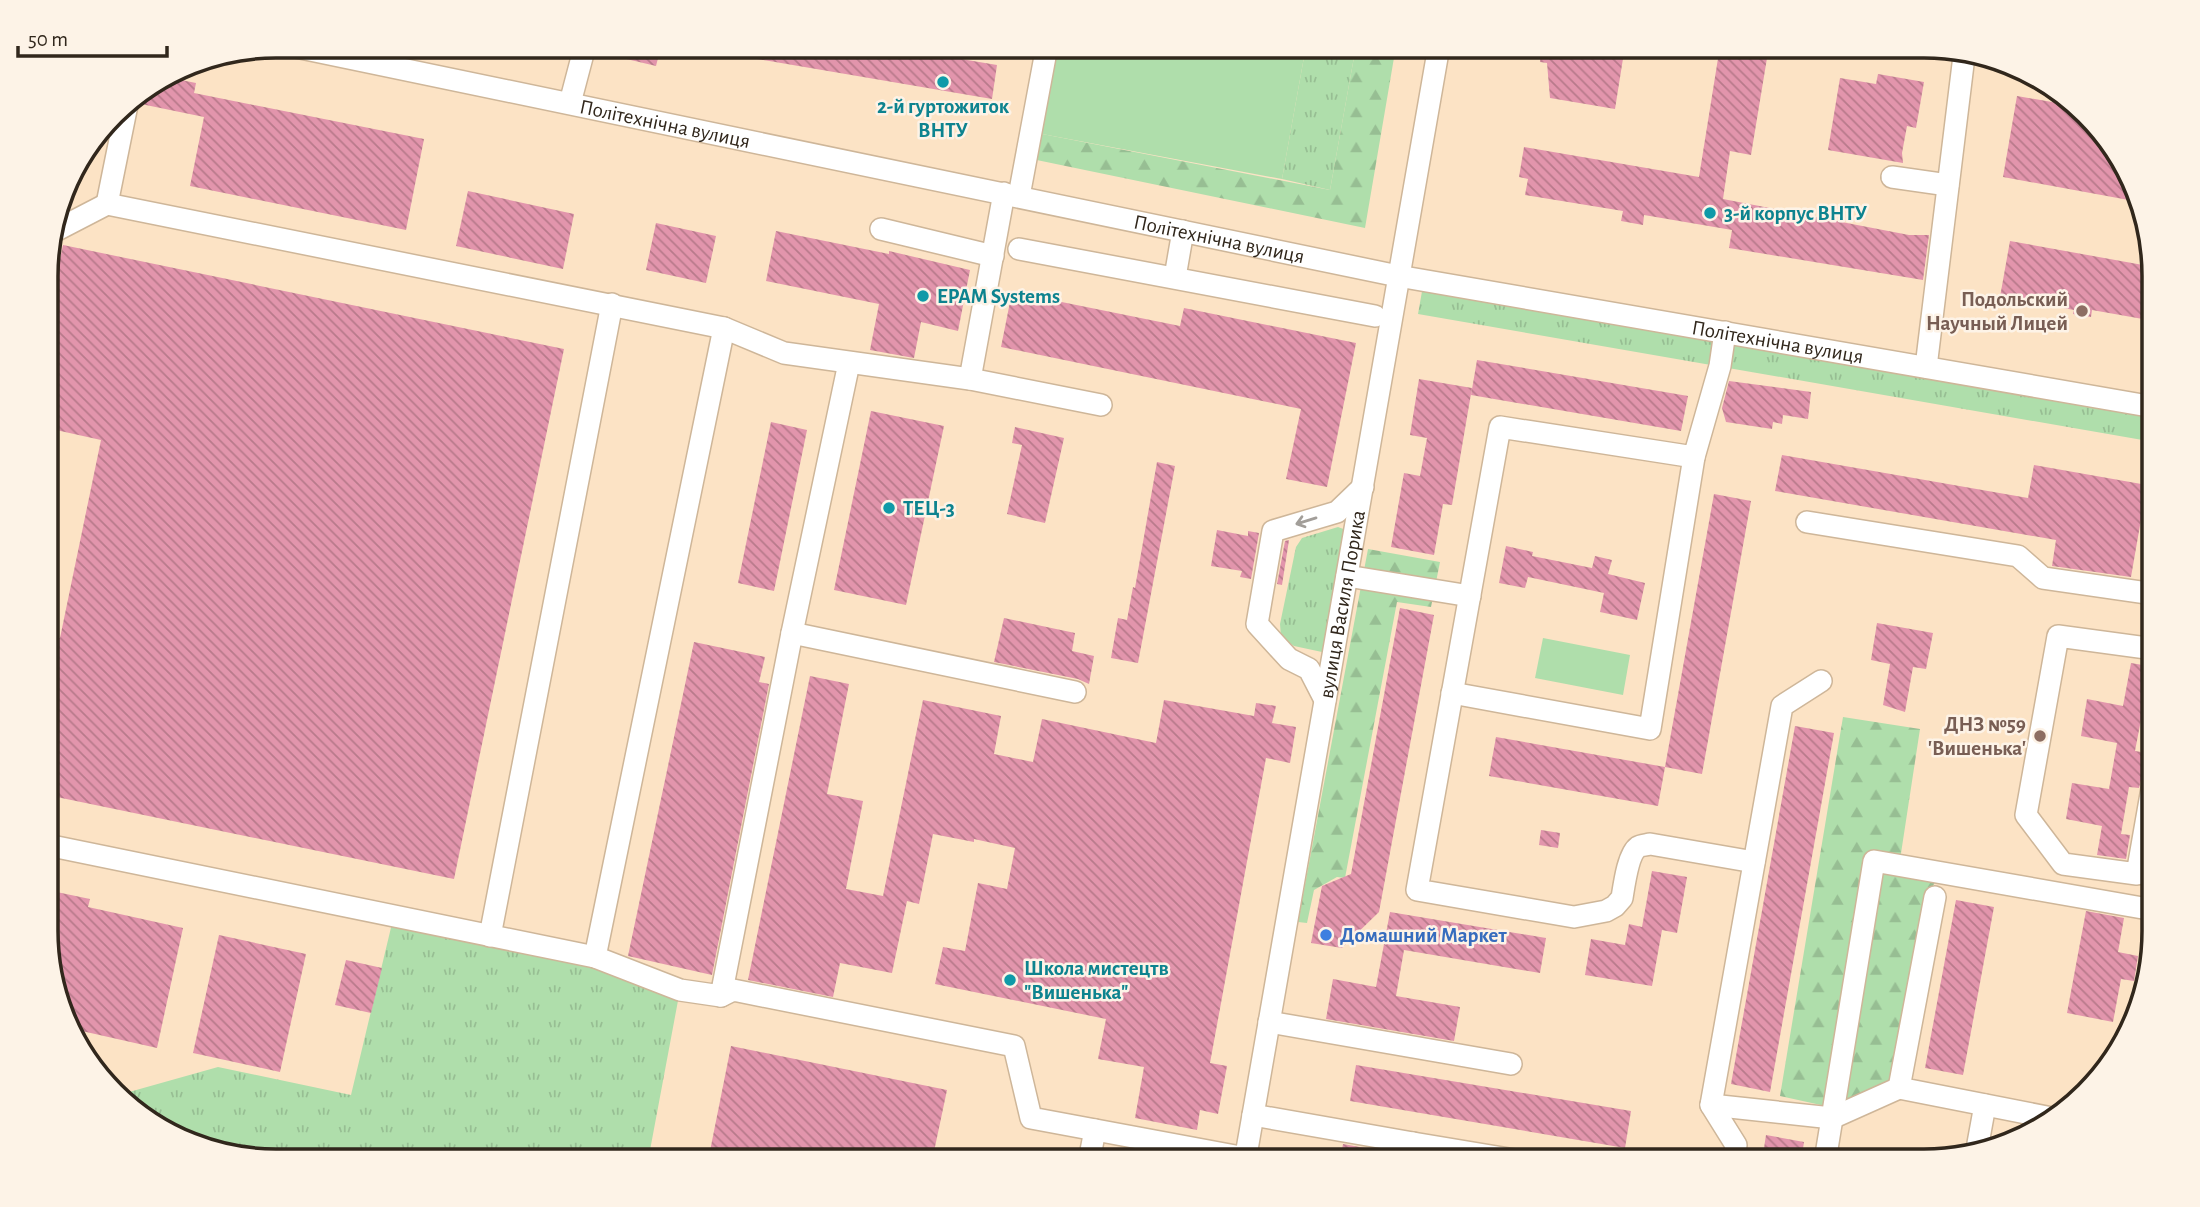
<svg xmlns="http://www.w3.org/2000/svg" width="2200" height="1207" font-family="'Alegreya Sans',sans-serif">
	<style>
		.grass { fill: url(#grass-tufts) }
		.forest { fill: url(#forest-firs) }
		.pitch { fill: #afdeab }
		.building { fill: url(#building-back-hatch) }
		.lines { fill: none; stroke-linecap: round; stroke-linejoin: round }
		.minor-casing { stroke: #ceb699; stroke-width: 24 }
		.minor { stroke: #fff; stroke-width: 21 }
		.oneway { stroke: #a29e99 }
		.culture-dot { fill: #0f9aa8; stroke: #fdf3e7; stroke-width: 2.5 }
		.education-dot { fill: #8d6e63; stroke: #fdf3e7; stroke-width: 2.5 }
		.shop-dot { fill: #3f7fe0; stroke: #fdf3e7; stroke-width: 2.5 }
		.labels { text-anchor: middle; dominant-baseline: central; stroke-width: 5; stroke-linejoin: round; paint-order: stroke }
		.culture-label { font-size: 21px; font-weight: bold; fill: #0d838f; stroke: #fdf3e7; text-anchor: start }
		.street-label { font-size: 21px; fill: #31271c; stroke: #fdf3e7 }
		.education-label { font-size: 21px; font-weight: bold; fill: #785e54; stroke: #fdf3e7; text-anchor: end }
		.shop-label { font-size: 21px; font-weight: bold; fill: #366cbe; stroke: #fdf3e7; text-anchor: start }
		.rim { fill: none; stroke: #31271c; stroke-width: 3.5 }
	</style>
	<defs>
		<pattern id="grass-tufts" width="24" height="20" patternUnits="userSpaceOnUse" patternTransform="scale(1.75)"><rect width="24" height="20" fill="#afdeab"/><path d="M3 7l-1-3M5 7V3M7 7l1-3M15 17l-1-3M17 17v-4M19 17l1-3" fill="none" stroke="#97be93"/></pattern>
		<pattern id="forest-firs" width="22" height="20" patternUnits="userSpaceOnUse" patternTransform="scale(1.75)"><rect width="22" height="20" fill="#afdeab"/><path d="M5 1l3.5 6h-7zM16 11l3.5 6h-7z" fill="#97be93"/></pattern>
		<pattern id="building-back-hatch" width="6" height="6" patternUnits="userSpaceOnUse" patternTransform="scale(1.75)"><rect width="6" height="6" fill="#e295ac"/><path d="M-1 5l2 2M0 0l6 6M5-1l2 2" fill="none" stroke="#b87a8b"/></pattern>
	</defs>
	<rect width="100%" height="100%" fill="#fce3c5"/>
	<path class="grass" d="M1306,46H1356L1330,190L1282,179Z
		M1424,280L2154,407V442L1418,314Z
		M1338,527L1346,530L1322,652L1294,646L1281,637L1280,624L1296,547L1302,538Z
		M394,915L680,990L648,1161H276L161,1131L122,1094L218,1067L351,1095Z"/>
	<path class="forest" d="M1356,46H1396L1365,228L1027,158L1032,132L1330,190Z
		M1368,549L1440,562L1431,607L1397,602L1345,878L1337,877L1314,890L1307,923L1298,922Z
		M1843,717L1920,729L1898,873L1937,879L1928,894L1892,1081L1848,1111L1780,1096Z"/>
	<path class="pitch" d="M1058,46H1306L1282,179L1042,134Z
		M1543,638L1630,655L1623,695L1535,678Z"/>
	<path class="building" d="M598,46H661L656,66L597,52Z
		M729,46H883L997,65L992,99L728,54Z
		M1542,46H1625L1615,109L1550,98L1547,63L1540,62Z
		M1720,46H1769L1751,155L1730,151L1723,199L1909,235H1929L1923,280L1729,248L1732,230L1644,215L1643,225L1621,221L1623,211L1525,195L1528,179L1519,177L1524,147L1699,177Z
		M1878,74L1924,82L1916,128L1907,126L1902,153L1903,163L1828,150L1840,78L1876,84Z
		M166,77L196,83L194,93L424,139L406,230L190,186L204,117L141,104L139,93Z
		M2017,96L2069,105L2116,148L2134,201L2003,177Z
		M468,191L574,214L563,269L456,246Z
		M656,223L716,236L706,283L646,270Z
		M776,231L889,254V251L970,270L958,331L921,322L914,358L870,350L879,304L766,281Z
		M2010,241L2154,267V321L2092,310L2091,317L2073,314L2074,310L2000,297Z
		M63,245L564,349L454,879L47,795V635L60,638L101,440L47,428V319Z
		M1012,292L1180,326L1184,308L1356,343L1327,487L1286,479L1301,409L1001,347Z
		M1477,360L1688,396L1681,431L1471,395Z
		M1419,379L1472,388L1452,505L1443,504L1434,555L1391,547L1404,473L1420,476L1427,438L1410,435Z
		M1729,381L1811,392L1808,419L1783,415L1782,424L1773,422L1772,429L1726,422L1722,408Z
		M871,411L944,426L906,605L834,590Z
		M771,422L807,430L774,591L738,583Z
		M1015,427L1064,438L1045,523L1007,514L1022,445L1012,443Z
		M1782,455L2028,498L2034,465L2147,485L2131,577L2052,566L2056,540L1775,491Z
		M1157,462L1175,466L1138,663L1111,658L1118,618L1127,620L1133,587L1135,588Z
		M1714,494L1751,501L1702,774L1665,767Z
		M1217,530L1248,536V531L1259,533L1251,579L1240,577L1242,571L1211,566Z
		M1289,540L1282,585L1277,584L1285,541Z
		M1506,546L1533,552L1532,556L1592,568L1595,556L1612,560L1608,574L1645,583L1637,620L1600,612L1604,593L1528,577L1525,588L1499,583Z
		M1400,608L1434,615L1379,912L1342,948L1311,943L1322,886L1351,874Z
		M1004,618L1075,633L1072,651L1094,656L1089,684L1078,679L994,662Z
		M1877,623L1933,633L1926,669L1913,667L1905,712L1883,705L1890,664L1871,660Z
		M694,642L765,657L759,682L769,684L712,975L628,956Z
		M2131,663L2154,667V706L2144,704L2135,751L2154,754V764L2144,769L2139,788L2129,787L2121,834L2130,835L2126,859L2097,855L2102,826L2066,819L2072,783L2109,789L2117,743L2081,736L2087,699L2123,706Z
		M810,676L849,684L827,794L863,801L846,889L883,896L923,700L1001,716L994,754L1033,762L1042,719L1156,743L1164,700L1254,716L1256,703L1276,706L1272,723L1296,727L1290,763L1266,758L1210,1063L1227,1066L1218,1114L1200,1110L1197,1130L1135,1118L1144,1067L1098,1059L1106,1019L935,984L943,947L965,951L978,883L1007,889L1015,848L974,839V842L933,834L919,904L907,901L892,973L840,963L833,997L748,980Z
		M1795,726L1834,733L1770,1092L1731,1084Z
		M1496,737L1665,767L1658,806L1489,776Z
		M1541,830L1560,833L1558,848L1539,845Z
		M1652,871L1687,877L1677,933L1662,930L1652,986L1585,975L1591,939L1625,945L1629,924L1642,927Z
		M47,890L90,899L88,907L183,928L157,1048L73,1029L47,961Z
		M1956,900L1994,907L1963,1075L1925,1068Z
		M2086,911L2124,918L2118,952L2138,956L2134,981L2121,979L2113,1022L2067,1013Z
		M1390,912L1546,938L1540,973L1404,950L1396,996L1460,1007L1454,1041L1326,1019L1333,979L1376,987Z
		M219,935L306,954L280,1072L193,1053Z
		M346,960L382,968L371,1013L335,1005Z
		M731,1046L947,1090L932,1161H708Z
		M1356,1065L1631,1111L1625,1148L1350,1101Z
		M1766,1135L1804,1142L1801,1161H1762Z
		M1343,1144L1387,1152L1386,1161H1340Z"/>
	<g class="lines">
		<defs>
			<g id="minor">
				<path id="s1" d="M291,46L1398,276L2154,407"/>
				<path d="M570,103L585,46"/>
				<path d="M1892,177L1948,185"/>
				<path d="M1019,196L1047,46"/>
				<path d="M107,204L128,100"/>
				<path d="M881,229L993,256"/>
				<path d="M51,233L107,204L724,328L784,353L970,379L1101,405"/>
				<path d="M1019,249L1375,316"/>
				<path d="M1175,277L1183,231"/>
				<path d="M1725,332L1720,366L1694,457L1500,427L1417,890L1574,917L1606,911L1615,906L1622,898C1624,886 1628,854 1638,847C1641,845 1646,845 1650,844L1754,862"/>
				<path d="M1926,367L1964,56"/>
				<path d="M970,379L1004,193"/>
				<path d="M1807,522L2018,556L2043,578L2154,594"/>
				<path d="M1347,576L1470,596"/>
				<path d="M792,633L1075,692"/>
				<path d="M2154,649L2058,636L2026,815L2063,864L2137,874L2154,777"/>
				<path d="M1452,693L1650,729L1694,457"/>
				<path d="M1325,700L1309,669L1289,659L1257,624L1273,531L1337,512L1363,487"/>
				<path d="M47,845L595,957L680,990L721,996L792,633L849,363"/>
				<path d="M1935,897L1899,1088L2052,1118"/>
				<path d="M490,936L612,304"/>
				<path d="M595,957L724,328"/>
				<path d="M721,996L733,990L1014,1046L1031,1118L1246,1158"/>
				<path d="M1269,1022L1511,1064"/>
				<path d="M1711,1105L1832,1118L1899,1088"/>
				<path d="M1253,1115L1413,1143L1410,1161"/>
				<path d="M1413,1143L1521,1161"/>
				<path d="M1977,1149L1985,1105"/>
				<path d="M1089,1161L1095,1130"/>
				<path id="s2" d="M1245,1161L1439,46"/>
				<path d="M1734,1161L1736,1145L1711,1105L1782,706L1821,681"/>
				<path d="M1825,1161L1874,861L2154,910"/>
			</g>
		</defs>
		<use href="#minor" class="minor-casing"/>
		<use href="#minor" class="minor"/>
	</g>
	<defs><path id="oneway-shaft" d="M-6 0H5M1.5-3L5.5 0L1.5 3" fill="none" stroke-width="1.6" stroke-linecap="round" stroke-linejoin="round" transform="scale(1.75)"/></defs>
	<use class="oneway" href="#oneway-shaft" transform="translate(1306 521) rotate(163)"/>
	<g class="culture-dot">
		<circle cx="943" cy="82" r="7"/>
		<circle cx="1710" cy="213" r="7"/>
		<circle cx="923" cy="296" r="7"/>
		<circle cx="889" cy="508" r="7"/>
		<circle cx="1010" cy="980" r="7"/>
	</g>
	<g class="education-dot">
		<circle cx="2082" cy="311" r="7"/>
		<circle cx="2040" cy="736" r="7"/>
	</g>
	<circle class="shop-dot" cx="1326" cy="935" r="7"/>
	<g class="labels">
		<g class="culture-label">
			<text x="943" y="106" text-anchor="middle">2-й гуртожиток<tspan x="943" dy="24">ВНТУ</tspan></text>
			<text x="1724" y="213">3-й корпус ВНТУ</text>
			<text x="937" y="296">EPAM Systems</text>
			<text x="903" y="508">ТЕЦ-3</text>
			<text x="1024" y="968">Школа мистецтв<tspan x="1024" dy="24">"Вишенька"</tspan></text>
		</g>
		<g class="street-label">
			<text stroke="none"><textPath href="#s1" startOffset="382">Політехнічна вулиця</textPath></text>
			<text stroke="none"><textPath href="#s1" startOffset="948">Політехнічна вулиця</textPath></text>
			<text stroke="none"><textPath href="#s1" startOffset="1516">Політехнічна вулиця</textPath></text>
			<text stroke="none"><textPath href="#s2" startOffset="565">вулиця Василя Порика</textPath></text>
		</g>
		<g class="education-label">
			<text x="2068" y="299">Подольский<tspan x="2068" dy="24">Научный Лицей</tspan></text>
			<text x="2026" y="724">ДНЗ №59<tspan x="2026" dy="24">'Вишенька'</tspan></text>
		</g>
		<g class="shop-label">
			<text x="1340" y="935">Домашний Маркет</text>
		</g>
	</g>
	<path d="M0 0H2200V1207H0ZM276 58H1924A218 218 0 0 1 2142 276V931A218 218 0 0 1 1924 1149H276A218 218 0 0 1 58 931V276A218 218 0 0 1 276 58Z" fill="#fdf3e7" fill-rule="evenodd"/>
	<path class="rim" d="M276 58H1924A218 218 0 0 1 2142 276V931A218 218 0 0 1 1924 1149H276A218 218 0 0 1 58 931V276A218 218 0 0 1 276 58Z"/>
	<path d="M18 46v10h149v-10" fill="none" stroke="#31271c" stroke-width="3.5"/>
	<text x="28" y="46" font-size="21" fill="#31271c" stroke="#fdf3e7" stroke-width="5" paint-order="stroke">50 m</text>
</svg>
